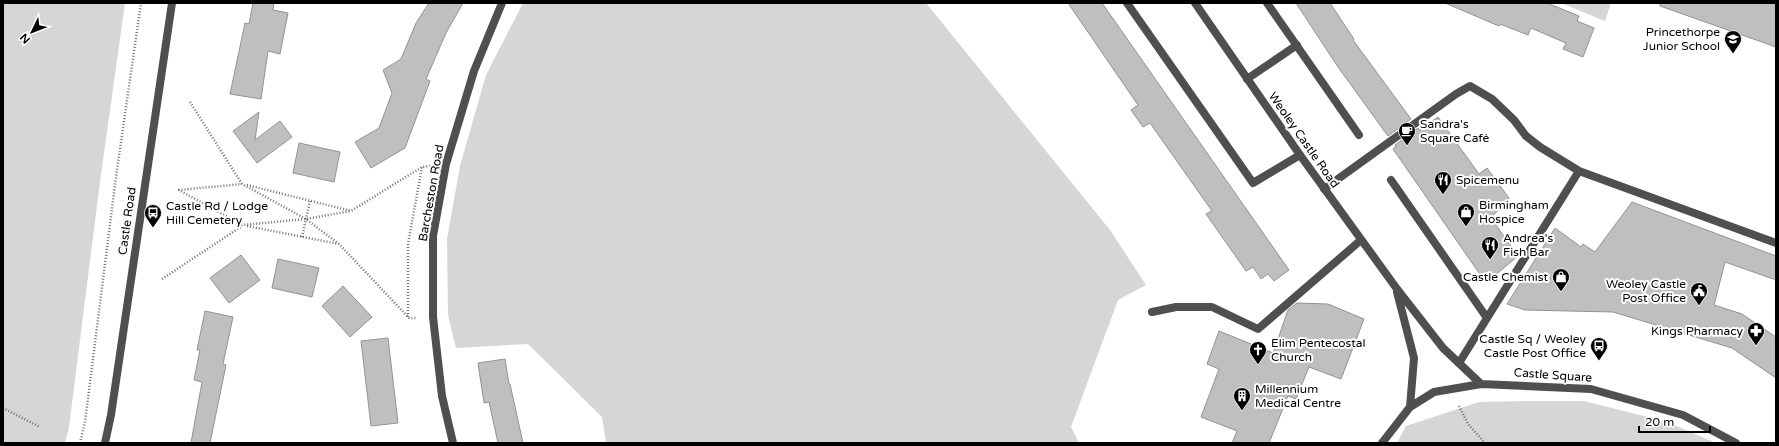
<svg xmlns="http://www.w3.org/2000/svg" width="1779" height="446" font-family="'Varela Round',sans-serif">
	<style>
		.green { fill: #d6d6d6 }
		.building { fill: #bfbfbf; stroke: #939393 }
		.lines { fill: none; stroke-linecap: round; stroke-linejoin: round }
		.path { stroke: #717171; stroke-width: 2.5; stroke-dasharray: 1 2; stroke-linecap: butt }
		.service { stroke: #4f4f4f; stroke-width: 8 }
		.minor { stroke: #4f4f4f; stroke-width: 8 }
		.tertiary { stroke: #4f4f4f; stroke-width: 8 }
		.labels { text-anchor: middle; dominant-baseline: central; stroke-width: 4; stroke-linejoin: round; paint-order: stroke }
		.poi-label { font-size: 12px; fill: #000; stroke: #fff; text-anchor: start }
		.street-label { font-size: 12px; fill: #000; stroke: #fff }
	</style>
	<rect width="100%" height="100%" fill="#fff"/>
	<path class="green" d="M3,3H125L100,182L69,427L65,443H3Z
		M523,3H926L1110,230L1146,285L1118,300L1071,427L1079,443H606L602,417L528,344L456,348L448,315L447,239L460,166L486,75Z
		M1561,3H1611L1605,21Z
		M1532,401H1584L1667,422L1716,443H1397L1406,426L1479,402Z"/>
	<path class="building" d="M253,3H274L273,10L288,13L280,54L268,51L261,99L230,94L245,23L249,24Z
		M429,3H463L446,33L426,79L430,81L405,148L371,168L355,142L379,128L392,93L383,70L401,59L416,23Z
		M1068,3H1102L1289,270L1274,281L1268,274L1261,279L1253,267L1246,271L1206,214L1212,211L1150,123L1143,127L1131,110L1138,105Z
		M1296,3H1330L1354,39L1353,40L1411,119L1388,136L1338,67Z
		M1445,3H1547L1579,16L1577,21L1594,28L1583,57L1563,49L1566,43L1531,28L1528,35L1500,24L1499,26Z
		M1660,3H1776V47L1660,6Z
		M259,112L255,140L280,121L292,137L257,163L233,131Z
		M1438,117L1479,174L1487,168L1509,198L1491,218L1518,256L1486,283L1393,149L1396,147L1395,145L1418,128L1419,130Z
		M299,143L340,152L334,182L293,173Z
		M1632,202L1776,256V280L1725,262L1714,305L1742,314L1776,337V378L1732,348L1613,312L1525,310L1507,304L1555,228L1581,247L1583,244L1595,252Z
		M241,255L260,280L229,303L210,278Z
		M278,259L319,268L312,297L272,288Z
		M343,286L372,317L350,337L322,306Z
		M1297,303L1328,304L1364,319L1341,379L1309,367L1296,399L1288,396L1269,443H1232L1237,431L1201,417L1219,369L1207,364L1219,331L1273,353L1288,310Z
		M205,311L233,317L223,364L226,365L210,443H191L202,382L194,380L200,350H197Z
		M388,338L398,423L371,426L361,341Z
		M505,359L509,384H510L523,443H498L489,402L484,403L478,363Z"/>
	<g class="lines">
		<path class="path" d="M190,102L242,184
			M247,185L351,211L422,167L430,166
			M247,226L339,244L409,318H416
			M302,237L310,201
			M339,244L306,219L242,184L179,190L242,225L306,219L351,211
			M162,279L242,226
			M408,317V244L422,167
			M1459,406L1468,424L1485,443
			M3,408L40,427
			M80,443L85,422L116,177L141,3"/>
		<path class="service" d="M1127,3L1253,183L1300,155
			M1267,3L1359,135
			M1247,79L1297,45
			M1391,180L1487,318
			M1324,189L1456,94L1470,86L1492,99L1514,120L1526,136L1540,147L1579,171L1776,243
			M1152,312L1176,307H1212L1258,329L1361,240
			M1459,363L1579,171"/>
		<path class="minor" d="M453,443L442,396L433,317V236L446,164L474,71L502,3"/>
		<path class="tertiary" d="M1195,3L1300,155L1397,289L1443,348L1481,384
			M1397,292L1414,358L1410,407
			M105,443L111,415L172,3
			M1382,443L1410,407L1434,392L1481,384L1591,389L1683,415L1736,443"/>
	</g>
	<defs>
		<symbol id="school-pin" viewBox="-11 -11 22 30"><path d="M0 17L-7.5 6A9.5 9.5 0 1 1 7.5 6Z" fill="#000" stroke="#fff"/><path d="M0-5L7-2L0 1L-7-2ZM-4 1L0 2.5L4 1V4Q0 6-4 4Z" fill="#fff"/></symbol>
		<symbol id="cafe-pin" viewBox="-11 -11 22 30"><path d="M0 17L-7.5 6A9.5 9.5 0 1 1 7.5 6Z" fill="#000" stroke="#fff"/><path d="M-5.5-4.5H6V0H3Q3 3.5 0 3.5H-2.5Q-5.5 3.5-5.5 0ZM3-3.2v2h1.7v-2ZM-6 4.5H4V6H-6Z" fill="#fff"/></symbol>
		<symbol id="restaurant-pin" viewBox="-11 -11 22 30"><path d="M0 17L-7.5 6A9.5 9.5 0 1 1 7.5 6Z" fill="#000" stroke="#fff"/><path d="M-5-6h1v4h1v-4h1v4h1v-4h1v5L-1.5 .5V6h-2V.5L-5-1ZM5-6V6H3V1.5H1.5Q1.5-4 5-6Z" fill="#fff"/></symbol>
		<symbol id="shop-pin" viewBox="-11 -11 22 30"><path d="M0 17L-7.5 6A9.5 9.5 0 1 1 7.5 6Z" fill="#000" stroke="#fff"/><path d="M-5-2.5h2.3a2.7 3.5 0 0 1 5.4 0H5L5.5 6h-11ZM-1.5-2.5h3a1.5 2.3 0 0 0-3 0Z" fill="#fff"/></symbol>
		<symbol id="bus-pin" viewBox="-11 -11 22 30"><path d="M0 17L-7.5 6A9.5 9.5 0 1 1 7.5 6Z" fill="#000" stroke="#fff"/><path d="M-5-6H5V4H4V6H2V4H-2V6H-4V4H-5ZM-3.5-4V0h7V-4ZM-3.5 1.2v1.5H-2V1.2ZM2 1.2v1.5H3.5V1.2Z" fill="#fff"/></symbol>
		<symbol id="civic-pin" viewBox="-11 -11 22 30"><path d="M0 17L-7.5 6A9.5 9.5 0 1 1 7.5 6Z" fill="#000" stroke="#fff"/><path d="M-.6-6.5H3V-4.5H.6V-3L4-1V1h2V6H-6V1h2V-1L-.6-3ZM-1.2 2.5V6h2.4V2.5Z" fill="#fff"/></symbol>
		<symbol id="pharmacy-pin" viewBox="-11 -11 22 30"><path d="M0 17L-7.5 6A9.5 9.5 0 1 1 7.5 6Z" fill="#000" stroke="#fff"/><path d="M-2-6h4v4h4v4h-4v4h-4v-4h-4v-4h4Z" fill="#fff"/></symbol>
		<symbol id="church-pin" viewBox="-11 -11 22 30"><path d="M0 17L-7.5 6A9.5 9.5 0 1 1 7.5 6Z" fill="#000" stroke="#fff"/><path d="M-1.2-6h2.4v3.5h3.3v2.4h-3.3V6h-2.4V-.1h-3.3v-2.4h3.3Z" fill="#fff"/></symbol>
		<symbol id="building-pin" viewBox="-11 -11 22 30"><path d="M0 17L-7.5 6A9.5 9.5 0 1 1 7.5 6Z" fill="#000" stroke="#fff"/><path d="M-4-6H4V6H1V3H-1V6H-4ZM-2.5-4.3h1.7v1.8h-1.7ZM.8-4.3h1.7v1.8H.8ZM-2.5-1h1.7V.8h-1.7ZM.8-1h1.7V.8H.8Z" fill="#fff"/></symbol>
	</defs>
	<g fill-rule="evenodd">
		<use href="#school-pin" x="1723" y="29" width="20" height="27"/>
		<use href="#cafe-pin" x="1397" y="121" width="20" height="27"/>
		<use href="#restaurant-pin" x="1433" y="170" width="20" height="27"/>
		<use href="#shop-pin" x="1456" y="202" width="20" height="27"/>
		<use href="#bus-pin" x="143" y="203" width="20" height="27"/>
		<use href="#restaurant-pin" x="1480" y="235" width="20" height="27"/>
		<use href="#shop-pin" x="1551" y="267" width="20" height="27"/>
		<use href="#civic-pin" x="1689" y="281" width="20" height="27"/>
		<use href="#pharmacy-pin" x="1746" y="321" width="20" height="27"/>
		<use href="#bus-pin" x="1589" y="336" width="20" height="27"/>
		<use href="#church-pin" x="1248" y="340" width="20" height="27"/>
		<use href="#building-pin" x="1232" y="386" width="20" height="27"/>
	</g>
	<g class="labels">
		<g class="poi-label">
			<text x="1720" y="32" text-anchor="end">Princethorpe<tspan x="1720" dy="14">Junior School</tspan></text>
			<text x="1420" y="124">Sandra's<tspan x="1420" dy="14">Square Café</tspan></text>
			<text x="1456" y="180">Spicemenu</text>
			<text x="1479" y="205">Birmingham<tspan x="1479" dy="14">Hospice</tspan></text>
			<text x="166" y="206">Castle Rd / Lodge<tspan x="166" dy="14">Hill Cemetery</tspan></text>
			<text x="1503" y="238">Andrea's<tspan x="1503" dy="14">Fish Bar</tspan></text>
			<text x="1548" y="277" text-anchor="end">Castle Chemist</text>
			<text x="1686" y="284" text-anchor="end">Weoley Castle<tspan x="1686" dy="14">Post Office</tspan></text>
			<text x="1743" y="331" text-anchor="end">Kings Pharmacy</text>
			<text x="1586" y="339" text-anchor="end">Castle Sq / Weoley<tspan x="1586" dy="14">Castle Post Office</tspan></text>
			<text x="1271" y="343">Elim Pentecostal<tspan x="1271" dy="14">Church</tspan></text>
			<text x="1255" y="389">Millennium<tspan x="1255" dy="14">Medical Centre</tspan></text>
		</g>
		<g class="street-label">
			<text transform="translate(1304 140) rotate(55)">Weoley Castle Road</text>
			<text transform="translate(431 193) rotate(-80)">Barcheston Road</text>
			<text transform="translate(127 221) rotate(-82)">Castle Road</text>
			<text transform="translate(1553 375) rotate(4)">Castle Square</text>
		</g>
	</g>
	<rect width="1779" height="446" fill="none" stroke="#000000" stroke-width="8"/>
	<g transform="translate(32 32) rotate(227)" stroke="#ffffff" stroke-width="3" paint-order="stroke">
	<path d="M0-3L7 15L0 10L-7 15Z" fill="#000000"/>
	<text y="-6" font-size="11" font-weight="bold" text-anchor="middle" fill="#000000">N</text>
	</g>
	<path d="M1639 426v6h71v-6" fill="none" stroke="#000000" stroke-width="2"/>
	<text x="1645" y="426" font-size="12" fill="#000000" stroke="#ffffff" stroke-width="3" paint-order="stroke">20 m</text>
</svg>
